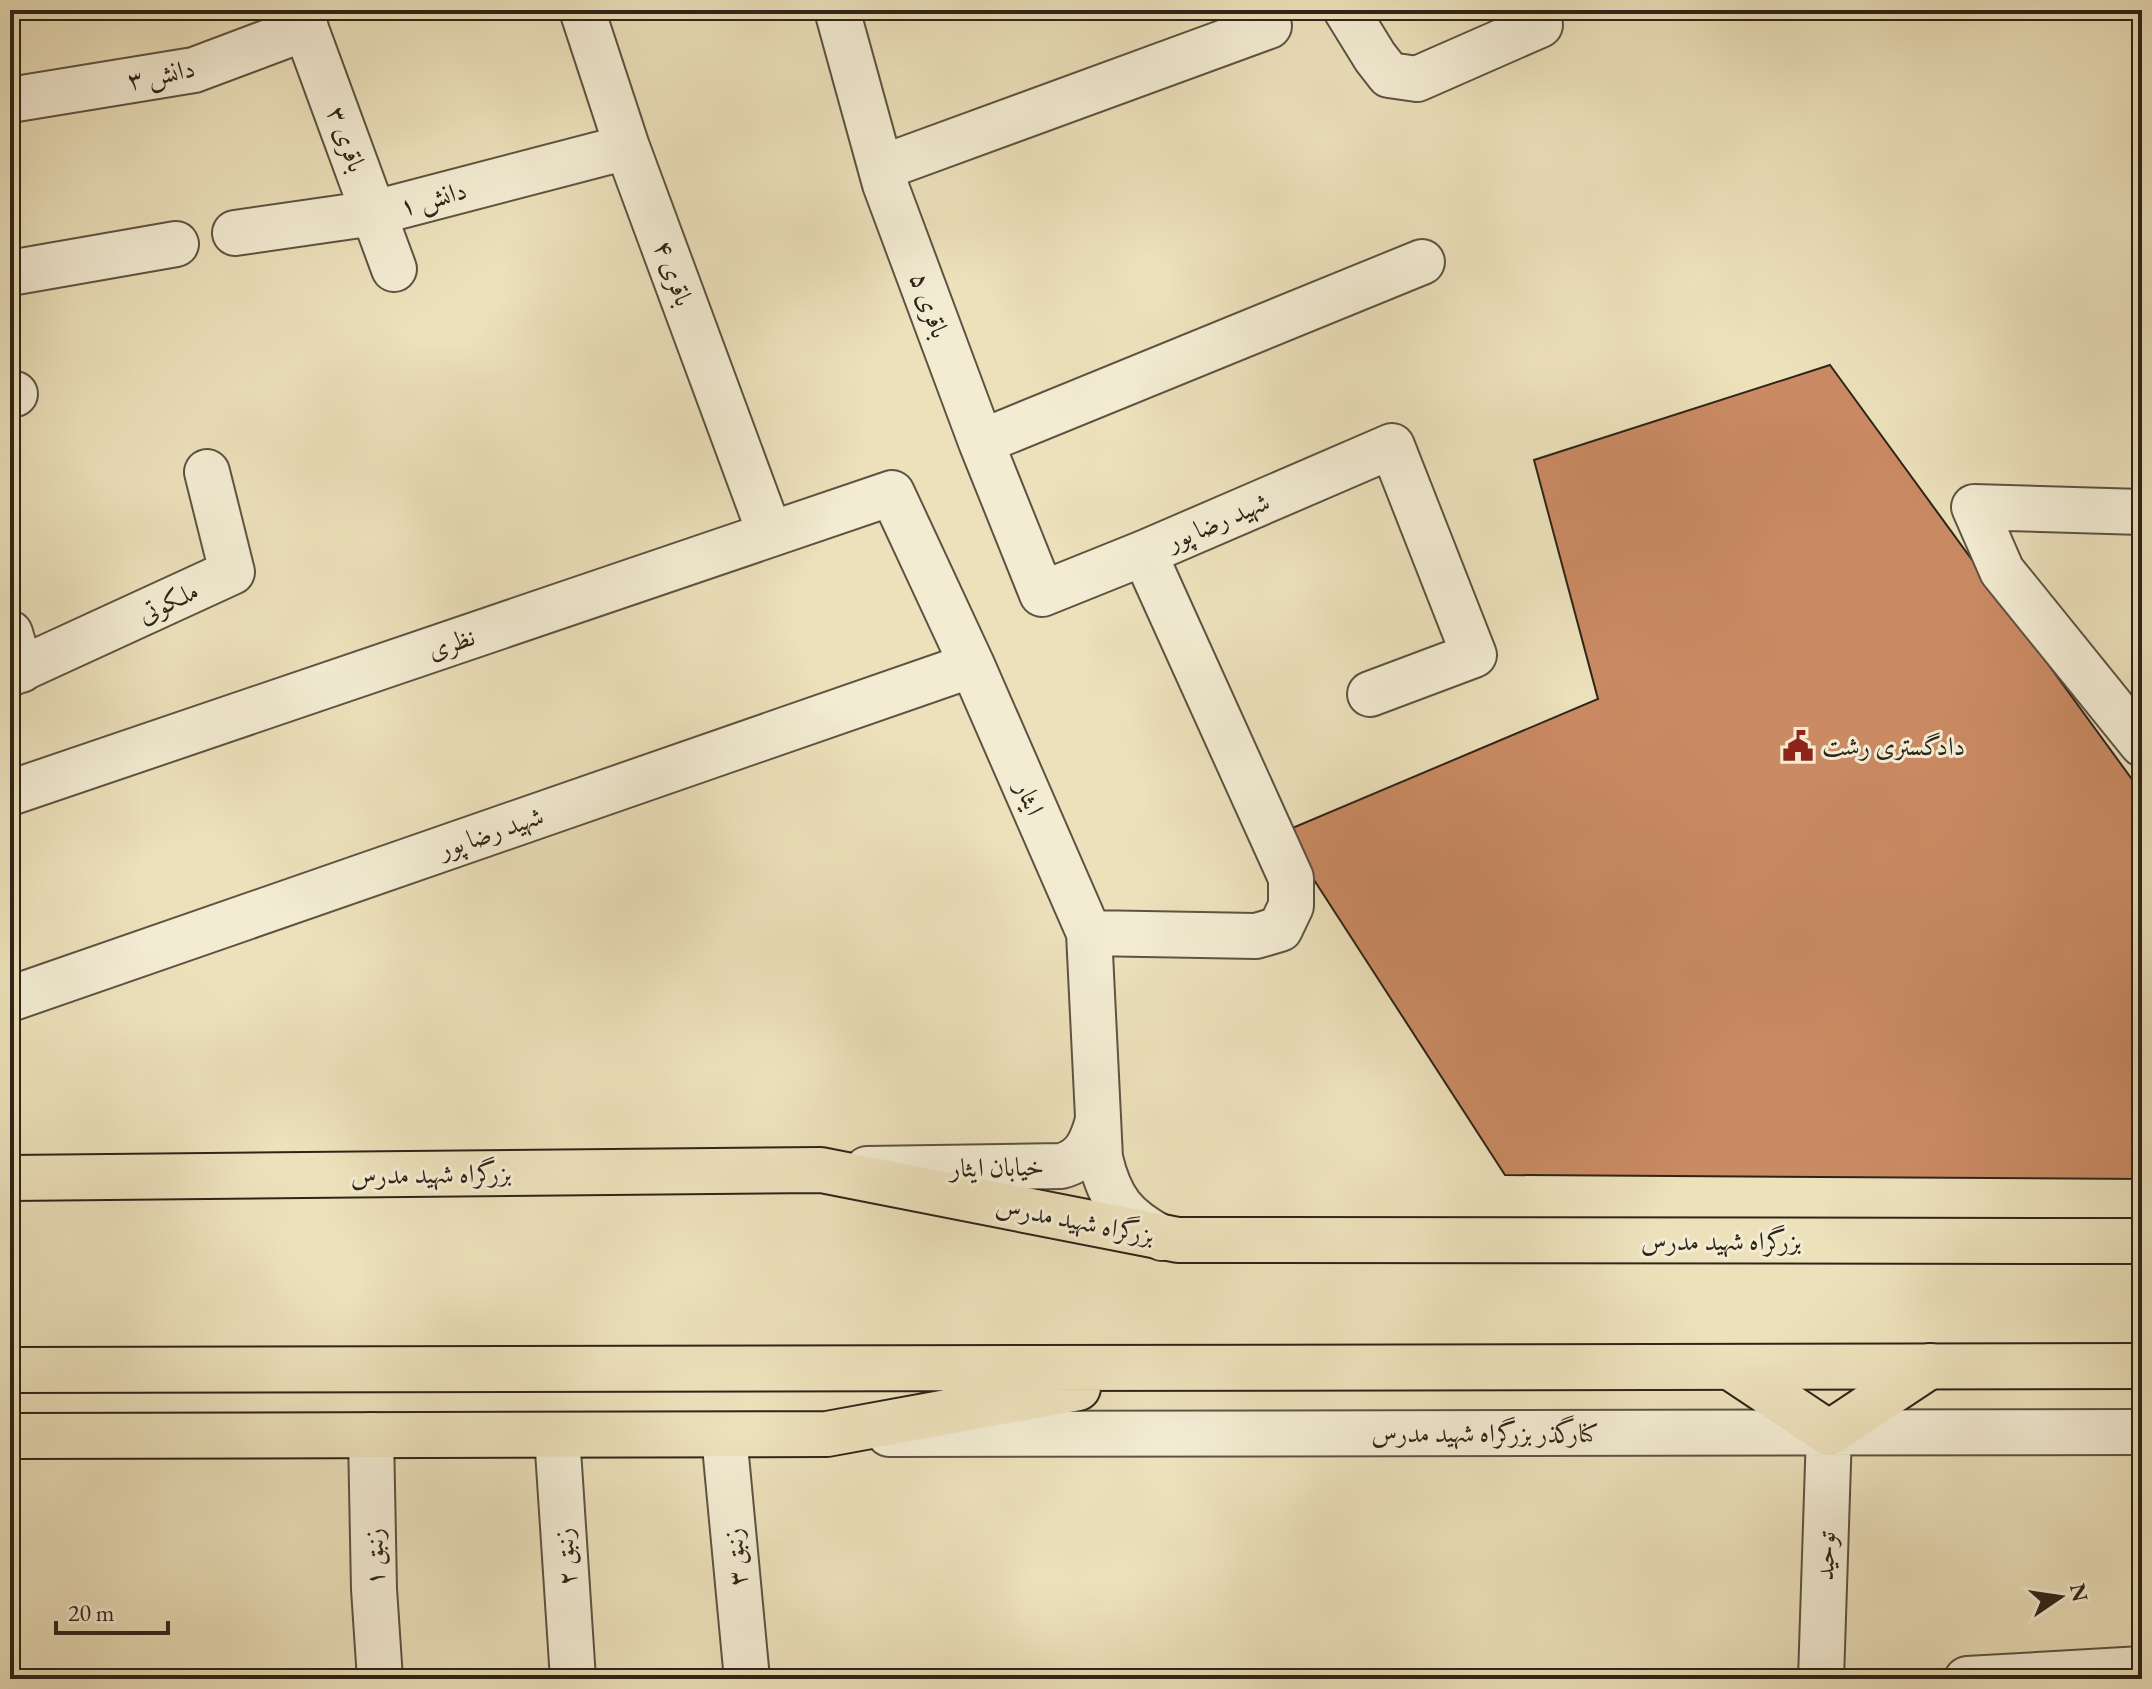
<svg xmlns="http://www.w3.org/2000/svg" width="2152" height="1689" font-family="'EB Garamond',Amiri,serif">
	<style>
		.building { fill: #ca8a63; stroke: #2e2419; stroke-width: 2 }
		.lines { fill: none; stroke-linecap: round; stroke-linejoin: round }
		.minor-casing { stroke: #5e5342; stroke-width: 48 }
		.major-casing { stroke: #2e2419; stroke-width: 48 }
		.highway-casing { stroke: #2e2419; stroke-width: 48 }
		.minor { stroke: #f3ecd3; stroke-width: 44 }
		.major { stroke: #ece1bb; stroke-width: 44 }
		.highway { stroke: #ece1bb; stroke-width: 44 }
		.labels { text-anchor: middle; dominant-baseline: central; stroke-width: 6; stroke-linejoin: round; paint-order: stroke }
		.street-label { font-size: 26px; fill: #2e2419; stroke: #f3ecd3 }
		.poi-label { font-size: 26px; fill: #2e2419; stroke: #f3ecd3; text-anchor: start }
	</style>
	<rect width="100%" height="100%" fill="#ece1bb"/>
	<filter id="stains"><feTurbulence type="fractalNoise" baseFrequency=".0025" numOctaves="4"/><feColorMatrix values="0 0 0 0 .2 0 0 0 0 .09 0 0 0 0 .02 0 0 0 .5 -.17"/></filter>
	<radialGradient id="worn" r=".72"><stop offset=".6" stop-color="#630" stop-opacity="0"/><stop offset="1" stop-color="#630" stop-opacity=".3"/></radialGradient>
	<path class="building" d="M1830,365L2142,793V1179L1505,1175L1283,832L1598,699L1534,460Z"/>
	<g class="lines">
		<defs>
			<path id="minor" d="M299,10L394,269
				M582,10L627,147L770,534
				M837,10L885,184L981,442L1042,594L1144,553L1392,446L1474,655L1370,694
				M1346,10L1375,57L1389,75L1417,79L1540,25
				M10,100L194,70L306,28
				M881,168L1269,26
				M235,233L374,213L627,147
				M10,273L176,244
				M10,394H15
				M981,442L1422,262
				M2142,512L1974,507L2002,571L2142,744
				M10,633L21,670
				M10,674L232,572L207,472
				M10,793L892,493L972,665L1089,933L1100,1158C1110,1200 1124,1218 1162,1238
				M1089,933L1256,936L1280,929L1291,906V878L1144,553
				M10,999L972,665
				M867,1169L1061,1166C1085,1160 1092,1142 1098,1120
				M889,1434L2142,1432
				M371,1435L374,1589L380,1679
				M557,1435L573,1679
				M724,1435L747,1679
				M1821,1679L1829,1433
				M1967,1679L2142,1669"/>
			<path id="major" d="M1730,1367L1829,1433L1930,1366"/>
			<path id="highway" d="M10,1178L821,1170L1178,1240L2142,1241
				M10,1370L2142,1366
				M10,1436L827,1434L1078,1388"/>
		</defs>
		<use href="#minor" class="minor-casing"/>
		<use href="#major" class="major-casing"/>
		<use href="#highway" class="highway-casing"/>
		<use href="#minor" class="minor"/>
		<use href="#major" class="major"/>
		<use href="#highway" class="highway"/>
	</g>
	<defs>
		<symbol id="civic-bare" viewBox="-9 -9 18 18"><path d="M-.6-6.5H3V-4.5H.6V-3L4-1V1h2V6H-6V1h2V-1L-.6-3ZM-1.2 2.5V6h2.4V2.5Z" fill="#8f2418" stroke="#f3ecd3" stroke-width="2.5" paint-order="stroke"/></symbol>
	</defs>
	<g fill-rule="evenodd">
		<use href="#civic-bare" x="1776" y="724" width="44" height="44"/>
	</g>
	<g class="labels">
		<g class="street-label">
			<text transform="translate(161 74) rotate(-11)">دانش ۳</text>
			<text transform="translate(347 139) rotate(70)">باقری ۳</text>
			<text transform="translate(433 198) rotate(-15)">دانش ۱</text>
			<text transform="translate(674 273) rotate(70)">باقری ۴</text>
			<text transform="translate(930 305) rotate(70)">باقری ۵</text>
			<text transform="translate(1218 521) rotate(-23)">شهید رضا پور</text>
			<text transform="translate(168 602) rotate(-25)">ملکوتی</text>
			<text transform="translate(451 643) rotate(-19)">نظری</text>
			<text transform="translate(1030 798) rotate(67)">ایثار</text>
			<text transform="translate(491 832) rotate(-19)">شهید رضا پور</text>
			<text transform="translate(997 1167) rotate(-1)">خیابان ایثار</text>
			<text transform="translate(431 1174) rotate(-1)">بزرگراه شهید مدرس</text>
			<text transform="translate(1075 1220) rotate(11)">بزرگراه شهید مدرس</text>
			<text x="1721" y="1241">بزرگراه شهید مدرس</text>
			<text x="1485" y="1433">کنارگذر بزرگراه شهید مدرس</text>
			<text transform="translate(1825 1556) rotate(-88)">توحید</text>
			<text transform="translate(374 1557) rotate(-91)">زنبق ۱</text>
			<text transform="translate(565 1557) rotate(-94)">زنبق ۲</text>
			<text transform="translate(735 1557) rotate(-95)">زنبق ۳</text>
		</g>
		<g class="poi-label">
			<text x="1822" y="746">دادگستری رشت</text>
		</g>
	</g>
	<rect width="2152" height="1689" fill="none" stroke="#ece1bb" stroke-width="40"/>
	<rect x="12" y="12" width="2128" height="1665" fill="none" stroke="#2e2419" stroke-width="4"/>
	<rect x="20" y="20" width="2112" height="1649" fill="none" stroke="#2e2419" stroke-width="2"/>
	<g transform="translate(2060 1597) rotate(77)" stroke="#f3ecd3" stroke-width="6" paint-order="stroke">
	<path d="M0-6L14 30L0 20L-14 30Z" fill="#2e2419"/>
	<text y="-12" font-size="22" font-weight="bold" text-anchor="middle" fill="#2e2419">N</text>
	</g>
	<path d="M56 1621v12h112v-12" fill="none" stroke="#2e2419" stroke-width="4"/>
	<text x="68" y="1621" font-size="24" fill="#2e2419" stroke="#f3ecd3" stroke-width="6" paint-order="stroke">20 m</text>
	<rect width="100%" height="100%" filter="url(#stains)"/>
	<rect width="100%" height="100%" fill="url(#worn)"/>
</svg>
